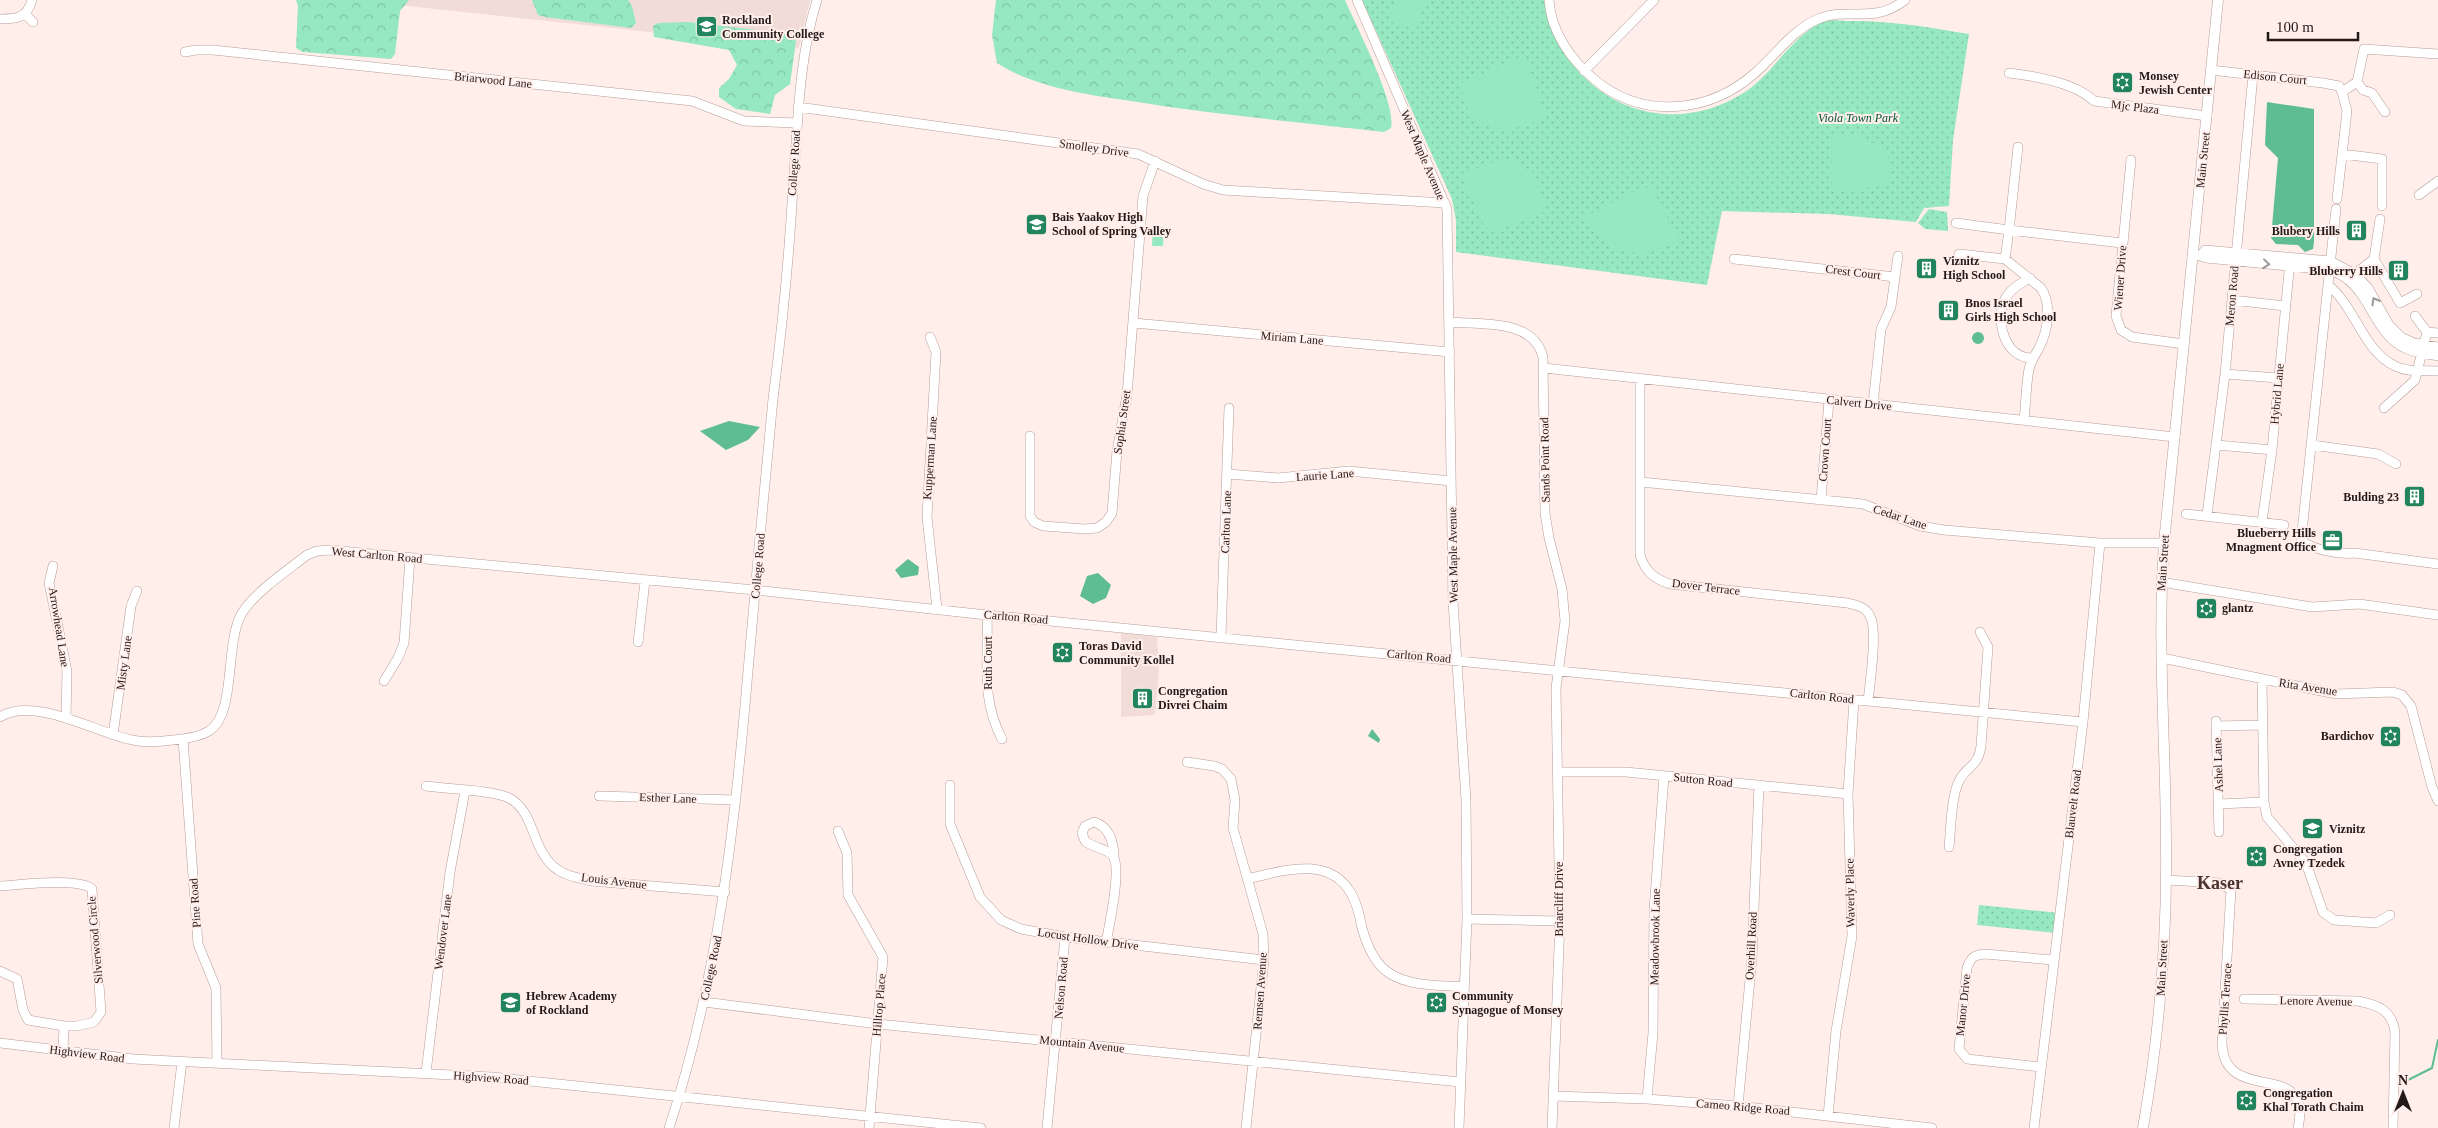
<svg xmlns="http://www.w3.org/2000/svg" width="2438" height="1128" font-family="Georgia,serif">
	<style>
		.built { fill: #f1dcd7 }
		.grass { fill: url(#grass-dots) }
		.forest { fill: url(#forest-crowns) }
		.pitch { fill: #95e8bf }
		.water { fill: #5ebd92 }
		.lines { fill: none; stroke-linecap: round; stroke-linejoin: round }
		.stream { stroke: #5ebd92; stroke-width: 2 }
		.minor-casing { stroke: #b69d96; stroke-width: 10 }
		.major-casing { stroke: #b69d96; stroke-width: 11 }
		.minor { stroke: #fff; stroke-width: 9 }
		.major { stroke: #fff; stroke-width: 10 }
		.oneway { stroke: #9c9897 }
		.labels { text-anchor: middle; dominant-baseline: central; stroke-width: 4; stroke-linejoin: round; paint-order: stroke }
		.poi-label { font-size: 12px; font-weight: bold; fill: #231917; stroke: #ffeeea; text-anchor: start }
		.street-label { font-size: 12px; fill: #231917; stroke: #ffeeea }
		.park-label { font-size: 12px; font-style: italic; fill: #005236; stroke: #ffeeea }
		.district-label { font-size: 18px; font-weight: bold; fill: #49342f; stroke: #ffeeea }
	</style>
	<defs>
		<pattern id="grass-dots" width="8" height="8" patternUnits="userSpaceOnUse" patternTransform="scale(1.25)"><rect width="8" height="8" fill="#95e8bf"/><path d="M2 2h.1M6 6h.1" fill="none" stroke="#80c6a3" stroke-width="1.8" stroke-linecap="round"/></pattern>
		<pattern id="forest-crowns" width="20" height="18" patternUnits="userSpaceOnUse" patternTransform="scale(1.25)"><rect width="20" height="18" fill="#95e8bf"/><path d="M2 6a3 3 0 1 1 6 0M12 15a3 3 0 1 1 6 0" fill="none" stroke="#80c6a3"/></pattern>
	</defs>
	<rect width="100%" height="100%" fill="#ffeeea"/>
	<path class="built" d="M352,0H810L799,48Z
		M1121,633L1157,637L1159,670L1155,715L1121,717Z"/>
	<path class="grass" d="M1362,0H1544C1562,96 1663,148 1748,90C1775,71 1792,35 1823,22C1829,19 1839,21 1846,21C1887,20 1928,27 1969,34L1953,140L1949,206L1924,208L1916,222L1828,214L1722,211L1707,285L1456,252V220L1452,199Z
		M1929,209L1947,212L1948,231L1925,229L1918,223Z
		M1979,905L2060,913L2056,933L1977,925Z"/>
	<path class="forest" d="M296,0H409L400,11L395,54L391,59L303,52L296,48L298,6Z
		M532,0H628L632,6L636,23L631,28L545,17L538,15Z
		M996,0H1345C1356,26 1397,104 1391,128L1384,132C1300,122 1215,115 1131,101C1089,95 1033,87 997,63L992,35Z
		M688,22L788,34L796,41L790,84L775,95L770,114L736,109L719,97V88L729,79L737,65L729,50L654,37L653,26L658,23Z"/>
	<path class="pitch" d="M1395,0H1425L1417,29L1389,22Z
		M1518,58L1527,61L1547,119L1505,131L1472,120L1459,84Z
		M1831,135H1858L1888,151L1890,185L1841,191L1832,186Z
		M1505,158L1532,171L1547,211L1493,231L1484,226L1460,174Z
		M1643,187L1652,188L1680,241L1642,254L1617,250L1584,217Z
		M1153,226L1164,227L1163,246H1152Z"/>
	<path class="water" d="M2267,102L2314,109V242L2313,249L2305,252L2298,245L2276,244L2271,238L2278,158L2265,145Z
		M1972 338a6 6 0 1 1 12 0a6 6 0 1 1-12 0Z
		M729,421L760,427L748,440L726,450L700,431Z
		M908,559L919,567L918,575L901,578L895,570Z
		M1098,573L1111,585L1106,598L1093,604L1080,596L1087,576Z
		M1372,729L1380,739L1379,743L1368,736Z"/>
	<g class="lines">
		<path class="stream" d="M2398,1085L2432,1068L2438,1040"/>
		<defs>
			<path id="minor" d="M1357,0L1447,209L1453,602L1466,800L1467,919L1459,1128
				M1549,0C1551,32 1571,60 1595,80C1643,120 1710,113 1755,73C1776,55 1792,30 1818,19C1850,6 1873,25 1905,0
				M25,14L33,22
				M0,19C17,19 27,18 32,0
				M185,52L196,50H213L692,101L744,121L797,123
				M2211,70L2323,83L2339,86L2342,92L2357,82L2364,49L2438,54
				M1584,71L1654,0
				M2009,73C2035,76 2076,83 2094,101L2207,116
				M2357,82L2363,90L2372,93L2385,112
				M798,107L1138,154L1203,184L1223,190L1445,203
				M2342,154L2382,159V206
				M2131,160L2116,316L2121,330L2132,337L2184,344
				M2419,195L2438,181
				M2337,199L2347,111L2342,92
				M2336,209L2301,541C2316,550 2338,555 2355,553L2438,564
				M1956,223L2009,230L2018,147
				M1959,254L2005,259L2041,288C2052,304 2048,331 2039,348C2035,356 2031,360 2029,369C2026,385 2026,403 2024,420
				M2194,254L2206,258L2329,270C2335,272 2342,275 2347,279C2372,298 2376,336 2407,349C2417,353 2428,354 2438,356
				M2201,255L2205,250L2330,261L2355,274L2368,288L2389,325L2401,337L2414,343L2438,347
				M1734,259L1895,277L1891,307L1881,329L1873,404
				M2005,259L2009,230L2122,243
				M2374,259L2400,303L2417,294
				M1895,277L1898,256
				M2351,277L2374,259L2380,219
				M2030,278C2021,283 2012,288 2006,297C1994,319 2004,358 2032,358
				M2328,285C2355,306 2363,351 2395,366C2409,373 2424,370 2438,371
				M2232,300L2285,306
				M1449,322C1481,325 1533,318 1543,357L1545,513L1549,538L1562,589L1565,621L1556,688L1560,921L1552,1128
				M1134,323L1450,352
				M2427,332L2438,333
				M930,337L936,352L927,517L937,609
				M1544,368L2175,437
				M2225,374L2278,378
				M1640,379V555C1645,571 1654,579 1670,584L1847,603C1856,605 1866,607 1870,616C1878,629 1870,683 1868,701
				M2384,408L2415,380L2427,332L2415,316
				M1030,436V516L1034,522L1043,526L1085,529L1097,528L1106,522L1112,513L1117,451L1127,395L1143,196L1155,161
				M2217,445L2272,450
				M2312,445L2378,454L2396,464
				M1228,474L1278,478L1349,471L1451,481
				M1641,482L1863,504L1920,526L1944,530L2100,543
				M1821,500L1829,400
				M2186,514L2284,525
				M2207,515L2225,374L2253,75
				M2262,522L2272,450L2290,261
				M53,566L49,583L67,671L66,718
				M2161,582L2312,607L2359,604L2438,615
				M987,615C989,659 980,698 1002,739
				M1221,636L1229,408
				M638,642L645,581
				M2162,658L2336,694L2393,692L2402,695L2411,706L2432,787L2438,801
				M2262,680L2264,802L2267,817L2306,863L2323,912L2334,920L2376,923L2390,915
				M384,681L398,658L404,643L410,558
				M0,717C33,696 93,731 128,739C142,743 158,742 173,740C185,739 199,737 209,731C237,713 224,644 242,613C255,592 288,570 307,555L317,551L330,550L755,590L987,615L2083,722
				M2216,721L2219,832
				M2216,726L2262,725
				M113,735L131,606L137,591
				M183,739L198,944L216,988L217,1063
				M1187,762L1214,766L1222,769L1231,779L1235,800L1233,828L1263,934L1264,960L1246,1128
				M1558,772H1626L1848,794
				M950,785V824L980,897L1001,920L1021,929L1065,937L1264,960
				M426,786C445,789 494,790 509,798C536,812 531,852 558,870C568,877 580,878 591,881L725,892
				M599,796L736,800
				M2219,804L2264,802
				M838,831L847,853L848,895L883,957L869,1128
				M1949,847C1951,829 1951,797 1959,781C1967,765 1978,768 1981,746L1988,647L1980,632
				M1247,879C1282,871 1330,854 1352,895C1357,904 1360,917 1362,928C1367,945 1374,963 1389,973C1410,987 1441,985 1464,987
				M2166,880L2220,883L2231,890L2222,1042C2223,1108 2314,1056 2298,1128
				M0,886C20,885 78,877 92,889L101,1012L94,1022L77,1026H64L28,1020L23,1010L17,979L0,971
				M1467,919L1560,921
				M1106,943C1109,926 1122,869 1113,856C1107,848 1093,848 1085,841L1082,833L1085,826L1094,822C1110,827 1114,844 1114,859
				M2244,999L2358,1001C2378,1005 2392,1010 2395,1032L2393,1128
				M704,1002L878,1024L1460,1082
				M0,1043L133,1059L492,1077L981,1128
				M63,1051L64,1026
				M2041,1067L1967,1059L1959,1049L1967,968C1971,957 1974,955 1985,954L2053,960
				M426,1073L450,872L465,791
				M1553,1096L1647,1099L1738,1106L1932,1128
				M1647,1099L1653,1033L1654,910L1664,776
				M1738,1106L1752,958L1759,785
				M1828,1116L1836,1031L1852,936L1848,794L1854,700
				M174,1128L182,1062
				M669,1128C718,979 735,826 748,671C756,580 764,490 773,399C782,329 789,258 793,188C798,125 798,61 817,0
				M1047,1128L1065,937
				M2034,1128L2083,722L2100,543H2164"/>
			<path id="major" d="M2143,1128C2159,1036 2167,943 2166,849C2166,747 2157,644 2164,543L2218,0"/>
		</defs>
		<use href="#minor" class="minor-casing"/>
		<use href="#major" class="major-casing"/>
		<use href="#minor" class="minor"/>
		<use href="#major" class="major"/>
	</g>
	<defs><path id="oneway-chevron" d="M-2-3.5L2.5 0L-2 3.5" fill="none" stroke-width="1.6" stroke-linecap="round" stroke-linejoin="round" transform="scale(1.25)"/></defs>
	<g class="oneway">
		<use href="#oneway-chevron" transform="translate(2266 264) rotate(6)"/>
		<use href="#oneway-chevron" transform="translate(2375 301) rotate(-120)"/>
	</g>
	<defs>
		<symbol id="university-square" viewBox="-11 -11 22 22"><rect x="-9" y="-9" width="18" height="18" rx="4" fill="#22845d" stroke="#ffeeea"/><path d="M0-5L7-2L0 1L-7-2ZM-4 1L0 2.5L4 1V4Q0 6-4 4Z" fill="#fff"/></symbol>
		<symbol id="synagogue-square" viewBox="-11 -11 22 22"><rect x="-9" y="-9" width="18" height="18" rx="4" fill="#22845d" stroke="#ffeeea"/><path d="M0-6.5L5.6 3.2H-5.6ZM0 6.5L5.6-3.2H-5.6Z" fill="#fff"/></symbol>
		<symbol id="school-square" viewBox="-11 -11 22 22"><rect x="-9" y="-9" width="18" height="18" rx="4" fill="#22845d" stroke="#ffeeea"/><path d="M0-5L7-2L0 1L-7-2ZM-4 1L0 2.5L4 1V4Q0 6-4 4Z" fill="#fff"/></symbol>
		<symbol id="building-square" viewBox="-11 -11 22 22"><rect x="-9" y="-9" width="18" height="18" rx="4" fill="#22845d" stroke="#ffeeea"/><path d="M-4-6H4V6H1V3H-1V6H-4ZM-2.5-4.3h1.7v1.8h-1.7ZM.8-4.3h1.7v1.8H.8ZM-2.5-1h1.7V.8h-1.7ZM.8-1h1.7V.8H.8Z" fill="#fff"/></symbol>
		<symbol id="office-square" viewBox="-11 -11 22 22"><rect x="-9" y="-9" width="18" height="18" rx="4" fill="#22845d" stroke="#ffeeea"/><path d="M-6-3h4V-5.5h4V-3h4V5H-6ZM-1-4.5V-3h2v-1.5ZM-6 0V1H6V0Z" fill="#fff"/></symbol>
	</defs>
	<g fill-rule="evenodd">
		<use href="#university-square" x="694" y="14" width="25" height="25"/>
		<use href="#synagogue-square" x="2110" y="70" width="25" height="25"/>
		<use href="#school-square" x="1024" y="212" width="25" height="25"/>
		<use href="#building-square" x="2344" y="218" width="25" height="25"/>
		<use href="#building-square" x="1914" y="256" width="25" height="25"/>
		<use href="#building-square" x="2386" y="258" width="25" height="25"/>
		<use href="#building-square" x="1936" y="298" width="25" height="25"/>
		<use href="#building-square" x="2402" y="484" width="25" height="25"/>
		<use href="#office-square" x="2320" y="528" width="25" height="25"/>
		<use href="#synagogue-square" x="2194" y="596" width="25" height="25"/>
		<use href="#synagogue-square" x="1050" y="640" width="25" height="25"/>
		<use href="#building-square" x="1130" y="686" width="25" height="25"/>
		<use href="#synagogue-square" x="2378" y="724" width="25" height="25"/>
		<use href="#school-square" x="2300" y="816" width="25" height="25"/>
		<use href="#synagogue-square" x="2244" y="844" width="25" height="25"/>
		<use href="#school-square" x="498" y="990" width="25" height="25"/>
		<use href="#synagogue-square" x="1424" y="990" width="25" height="25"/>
		<use href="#synagogue-square" x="2234" y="1088" width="25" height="25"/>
	</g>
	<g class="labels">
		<g class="poi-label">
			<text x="722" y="20">Rockland<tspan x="722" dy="14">Community College</tspan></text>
			<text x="2139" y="76">Monsey<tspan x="2139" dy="14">Jewish Center</tspan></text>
			<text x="1052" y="217">Bais Yaakov High<tspan x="1052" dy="14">School of Spring Valley</tspan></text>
			<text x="2340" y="231" text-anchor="end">Blubery Hills</text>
			<text x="1943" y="261">Viznitz<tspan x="1943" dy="14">High School</tspan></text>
			<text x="2383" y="271" text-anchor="end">Bluberry Hills</text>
			<text x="1965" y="303">Bnos Israel<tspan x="1965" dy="14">Girls High School</tspan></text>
			<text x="2399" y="497" text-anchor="end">Bulding 23</text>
			<text x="2316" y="533" text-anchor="end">Blueberry Hills<tspan x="2316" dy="14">Mnagment Office</tspan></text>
			<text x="2222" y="608">glantz</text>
			<text x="1079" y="646">Toras David<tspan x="1079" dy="14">Community Kollel</tspan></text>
			<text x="1158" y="691">Congregation<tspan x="1158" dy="14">Divrei Chaim</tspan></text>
			<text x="2374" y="736" text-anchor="end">Bardichov</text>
			<text x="2329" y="829">Viznitz</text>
			<text x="2273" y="849">Congregation<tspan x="2273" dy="14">Avney Tzedek</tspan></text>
			<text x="526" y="996">Hebrew Academy<tspan x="526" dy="14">of Rockland</tspan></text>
			<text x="1452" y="996">Community<tspan x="1452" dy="14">Synagogue of Monsey</tspan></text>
			<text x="2263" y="1093">Congregation<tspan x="2263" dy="14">Khal Torath Chaim</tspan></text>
		</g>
		<g class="street-label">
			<text transform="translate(2275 77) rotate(6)">Edison Court</text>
			<text transform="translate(493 80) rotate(6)">Briarwood Lane</text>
			<text transform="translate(2135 107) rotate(7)">Mjc Plaza</text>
			<text transform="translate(1094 148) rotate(8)">Smolley Drive</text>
			<text transform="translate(1423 155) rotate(67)">West Maple Avenue</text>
			<text transform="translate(2203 160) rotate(-84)">Main Street</text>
			<text transform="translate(794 163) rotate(-86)">College Road</text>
			<text transform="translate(1853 272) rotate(7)">Crest Court</text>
			<text transform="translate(2120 278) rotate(-86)">Wiener Drive</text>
			<text transform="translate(2232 296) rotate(-85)">Meron Road</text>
			<text transform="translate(1292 338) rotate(5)">Miriam Lane</text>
			<text transform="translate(2277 394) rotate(-85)">Hybrid Lane</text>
			<text transform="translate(1859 403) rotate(6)">Calvert Drive</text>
			<text transform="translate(1122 422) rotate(-82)">Sophia Street</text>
			<text transform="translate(1825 450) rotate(-86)">Crown Court</text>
			<text transform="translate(930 458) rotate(-86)">Kupperman Lane</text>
			<text transform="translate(1545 460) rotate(-91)">Sands Point Road</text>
			<text transform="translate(1325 475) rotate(-4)">Laurie Lane</text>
			<text transform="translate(1900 517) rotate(18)">Cedar Lane</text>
			<text transform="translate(1226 522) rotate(-88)">Carlton Lane</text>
			<text transform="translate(377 555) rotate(5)">West Carlton Road</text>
			<text transform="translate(1453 555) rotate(-91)">West Maple Avenue</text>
			<text transform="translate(2163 563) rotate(-86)">Main Street</text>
			<text transform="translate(758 566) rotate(-85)">College Road</text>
			<text transform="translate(1706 587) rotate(7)">Dover Terrace</text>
			<text transform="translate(1016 617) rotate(5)">Carlton Road</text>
			<text transform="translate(59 627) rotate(81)">Arrowhead Lane</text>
			<text transform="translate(1419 656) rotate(5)">Carlton Road</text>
			<text transform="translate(124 663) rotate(-82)">Misty Lane</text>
			<text transform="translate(988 663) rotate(-90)">Ruth Court</text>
			<text transform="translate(2308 687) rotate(9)">Rita Avenue</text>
			<text transform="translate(1822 696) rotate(6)">Carlton Road</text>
			<text transform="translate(2218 765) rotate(-92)">Ashel Lane</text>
			<text transform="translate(1703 780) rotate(6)">Sutton Road</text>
			<text transform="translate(668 798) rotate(2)">Esther Lane</text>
			<text transform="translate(2073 804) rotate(-83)">Blauvelt Road</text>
			<text transform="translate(614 881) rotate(7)">Louis Avenue</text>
			<text transform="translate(1850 893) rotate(-91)">Waverly Place</text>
			<text transform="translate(1559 899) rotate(-90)">Briarcliff Drive</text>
			<text transform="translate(195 903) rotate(-94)">Pine Road</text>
			<text transform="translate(443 932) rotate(-83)">Wendover Lane</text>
			<text transform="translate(1655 937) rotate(-89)">Meadowbrook Lane</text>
			<text transform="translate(1088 939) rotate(8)">Locust Hollow Drive</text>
			<text transform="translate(95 940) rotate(-95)">Silverwood Circle</text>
			<text transform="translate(1751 946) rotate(-87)">Overhill Road</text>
			<text transform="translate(711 968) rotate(-78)">College Road</text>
			<text transform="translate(2162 968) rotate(-87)">Main Street</text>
			<text transform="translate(1061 988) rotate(-85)">Nelson Road</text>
			<text transform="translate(1260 991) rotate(-86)">Remsen Avenue</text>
			<text transform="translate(2225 999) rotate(-86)">Phyllis Terrace</text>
			<text transform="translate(2316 1001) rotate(1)">Lenore Avenue</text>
			<text transform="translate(879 1005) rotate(-85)">Hilltop Place</text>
			<text transform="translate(1963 1005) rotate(-84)">Manor Drive</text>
			<text transform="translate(1082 1044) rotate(6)">Mountain Avenue</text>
			<text transform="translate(87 1054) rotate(7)">Highview Road</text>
			<text transform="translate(491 1078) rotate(4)">Highview Road</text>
			<text transform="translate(1743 1107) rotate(5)">Cameo Ridge Road</text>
		</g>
		<g class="park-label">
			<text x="1858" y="118">Viola Town Park</text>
		</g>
		<g class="district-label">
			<text x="2220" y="883">Kaser</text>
		</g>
	</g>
	<g transform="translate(2403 1093)" stroke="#ffeeea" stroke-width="4" paint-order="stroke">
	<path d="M0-4L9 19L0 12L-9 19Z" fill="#231917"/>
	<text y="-8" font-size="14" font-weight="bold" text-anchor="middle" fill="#231917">N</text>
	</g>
	<path d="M2268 32v8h90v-8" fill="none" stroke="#231917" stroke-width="2.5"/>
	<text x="2276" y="32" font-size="15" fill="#231917" stroke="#ffeeea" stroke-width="4" paint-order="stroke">100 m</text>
</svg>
